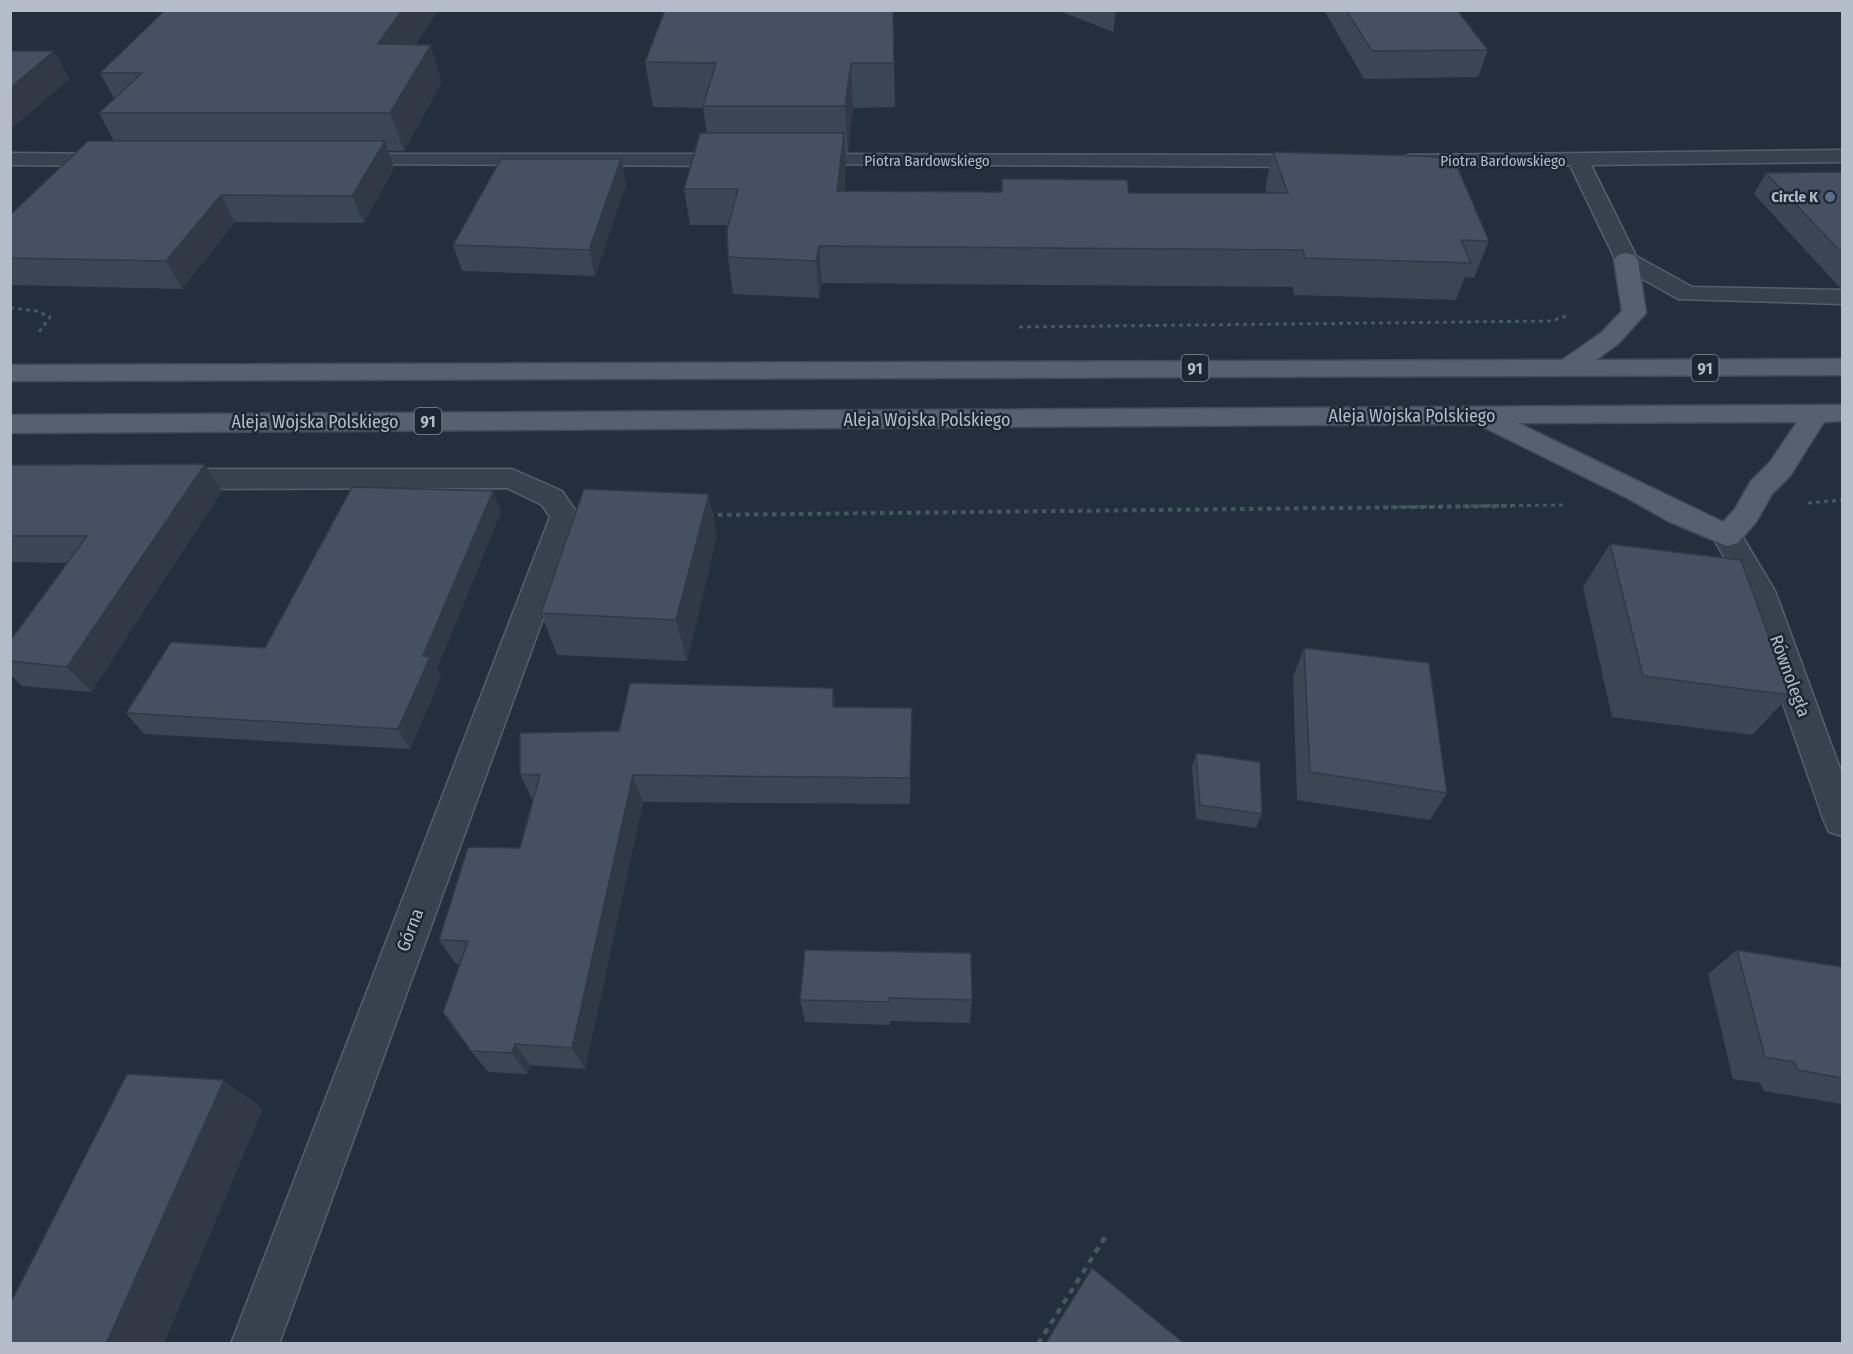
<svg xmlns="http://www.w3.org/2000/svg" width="1853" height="1354" font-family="'Fira Sans Condensed',sans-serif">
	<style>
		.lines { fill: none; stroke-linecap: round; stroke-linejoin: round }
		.minor-casing { stroke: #565f6c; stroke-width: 3 }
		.major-casing { stroke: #414a57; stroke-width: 3 }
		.path-far2 { stroke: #44595c; stroke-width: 3; stroke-dasharray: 4 4; stroke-linecap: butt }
		.path-far1 { stroke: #44595c; stroke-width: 4; stroke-dasharray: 4.5 4.5; stroke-linecap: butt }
		.path { stroke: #44595c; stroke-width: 4.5; stroke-dasharray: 6 6; stroke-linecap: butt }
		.minor { fill: #38414e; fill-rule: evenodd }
		.major { fill: #56606e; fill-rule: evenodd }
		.wall { fill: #3b4654 }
		.shaded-wall { fill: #303945 }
		.building { fill: #455162; stroke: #303945; stroke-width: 1.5 }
		.service-dot { fill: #5c6f8a; stroke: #1d2633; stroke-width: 2 }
		.labels { text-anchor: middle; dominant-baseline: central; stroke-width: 5; stroke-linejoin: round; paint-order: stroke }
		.far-street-label { font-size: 15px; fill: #b4bcc9; stroke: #1d2633 }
		.far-poi-label { font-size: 15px; font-weight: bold; fill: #b4bcc9; stroke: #1d2633; text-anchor: end }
		.shield { fill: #1d2633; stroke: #878f9c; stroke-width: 1.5 }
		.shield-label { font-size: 16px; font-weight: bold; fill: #b4bcc9 }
		.street-label { font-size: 18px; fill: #b4bcc9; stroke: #1d2633 }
	</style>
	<rect width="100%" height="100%" fill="#242f3e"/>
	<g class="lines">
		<defs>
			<path id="minor" d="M1842,150V162L1591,165L1636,256L1692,287L1842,290V304L1678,299L1618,265L1570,165L1409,167L1402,165L1398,161L1402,157L1409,155Z
				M10,153L113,154L120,156L124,160L120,164L113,166L10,165Z
				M347,154H737L744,156L748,160L744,164L737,166L340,164L336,160L340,156Z
				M800,154L1316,155L1323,157L1327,161L1323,165L1316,167L793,164L789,160L793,156Z
				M171,469H512L562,491L580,517L279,1344H231L550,517L542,505L507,488L171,489L161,486L157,479L161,472Z
				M1727,526L1738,529L1775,591L1842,774V836L1829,832L1824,821L1744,591L1712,536L1716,529Z"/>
			<path id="major" d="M1626,253L1634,255L1638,260L1646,313L1619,343L1596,360L1842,359V375L10,381V365L1562,360L1601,333L1622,311L1614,260L1618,255Z
				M1815,405H1842V421L1824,422L1790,476L1772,494L1756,522L1738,543L1727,546L1668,521L1629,499L1477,424L10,433V415ZM1797,422L1770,462L1751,481L1735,509L1723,522L1518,423Z"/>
		</defs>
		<use href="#minor" class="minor-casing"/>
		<use href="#major" class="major-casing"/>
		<path class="path-far2" d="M10,308L37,311L50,317L39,332
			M1019,327L1551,321L1566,316
			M1808,503L1842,500
			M1383,507L1566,505"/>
		<path class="path-far1" d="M709,515L1512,506"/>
		<path class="path" d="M1038,1344L1107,1234"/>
		<use href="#minor" class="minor"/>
		<use href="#major" class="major"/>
	</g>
	<path class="wall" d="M165,10H438L415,45L442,82L404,151H388L394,168L364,223L235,222L182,289L10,285V215L114,141L99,113L114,98L100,73Z
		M893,10L895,107L853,108L848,152H845L846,168L844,191L1001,192L1002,179L1129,193H1267L1265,188L1273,152L1489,241L1474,278L1465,277L1456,300L1294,295L1293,287L822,283L819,298L733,294L728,257V225H690L684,189L707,133L703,108L653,107L645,62Z
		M1057,10H1116L1113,32Z
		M1324,10H1457L1488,50L1478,77L1364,79Z
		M621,159L626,185L595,276L462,271L453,245Z
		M1842,172V290L1754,194L1766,173Z
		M10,465L222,491L91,692L22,686L10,674V641L68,563L10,562Z
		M493,491L501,512L437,669L441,677L410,749L144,734L126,713L265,648Z
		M717,536L687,661L557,655L541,613Z
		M1610,544L1790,695L1752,735L1612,717L1583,587Z
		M1304,648L1447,793L1430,820L1297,800L1293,677Z
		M833,688L835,707L912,736L910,804L643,802L585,1069L530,1065L527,1074L488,1072L471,1051L460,964H456L439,940L520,848L533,801L520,774L619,731Z
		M1196,753L1262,814L1256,828L1196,819L1192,767Z
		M1737,950L1842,967V1104L1764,1091L1760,1083L1733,1079L1708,974Z
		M971,953L972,1000L970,1023L890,1021V1025L805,1022L800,1000Z"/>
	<path class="shaded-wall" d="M402,10H438L390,81L378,44Z
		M431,45L442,82L404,151L390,113Z
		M54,51L70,79L10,130V88Z
		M851,63L853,108L848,152L845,106Z
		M844,133L846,168L839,227L837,191Z
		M385,141L394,168L364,223L352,196Z
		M621,159L626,185L595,276L589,250Z
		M221,195L235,222L182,289L166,261Z
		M819,246L822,283L819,298L816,261Z
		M205,464L222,491L91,692L67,667Z
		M493,491L501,512L437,669L441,677L410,749L398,729L423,656Z
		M709,494L717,536L687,661L676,620Z
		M833,688L836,716L833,707Z
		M912,708V736L910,804V778Z
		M633,775L643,802L585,1069L572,1048Z
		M515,1044L530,1065L527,1074L512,1053Z
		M224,1080L263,1109L164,1344H106Z"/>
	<path class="building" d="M165,10H402L378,44L431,45L390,113H99L142,73H100Z
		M665,10H893L894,63H851L845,106H703L716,63L645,62Z
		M1346,10H1457L1488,50L1372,51Z
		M10,51H54L10,88Z
		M700,133H844L837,191L1002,192V179H1030L1127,180L1129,193H1288L1273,152L1424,156L1454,159L1489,241L1461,240L1471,263L1305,258L1303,250L819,246L816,261L728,257L727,230L738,189H684Z
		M88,141H385L352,196L221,195L166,261L10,258V215Z
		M501,159H621L589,250L453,245Z
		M1842,172V253L1766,173Z
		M205,464L67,667L10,661V641L87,536H10V465Z
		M352,487L493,491L423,656L430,657L398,729L126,713L171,642L265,648Z
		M584,489L709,494L676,620L541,613Z
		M1610,544L1741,560L1790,695L1643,676Z
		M1304,648L1429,663L1447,793L1310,772Z
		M630,683L833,688V707L912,708L910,778L633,775L572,1048L515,1044L512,1053L471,1051L443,1012L468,941L439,940L468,847L520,848L540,775L520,774V733L619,731Z
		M1196,753L1260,762L1262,814L1200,805Z
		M805,950L971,953L972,1000L889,998V1002L800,1000Z
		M1737,950L1842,967V1078L1798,1070L1794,1062L1765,1057Z
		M127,1074L224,1080L106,1344H10V1304Z
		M1092,1268L1185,1344H1045Z"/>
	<circle class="service-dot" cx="1830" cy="197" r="6"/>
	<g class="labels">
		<g class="far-street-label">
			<text x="927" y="161">Piotra Bardowskiego</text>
			<text x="1503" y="161">Piotra Bardowskiego</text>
		</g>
		<g class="far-poi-label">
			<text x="1818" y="197">Circle K</text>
		</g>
		<g class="shield">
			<rect x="1181.5" y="355" width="27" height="26" rx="4.5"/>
			<rect x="1691.5" y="355" width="27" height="26" rx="4.5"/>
			<rect x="414.5" y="408" width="27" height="26" rx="4.5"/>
		</g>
		<g class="shield-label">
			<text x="1195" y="368">91</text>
			<text x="1705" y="368">91</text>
			<text x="428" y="421">91</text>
		</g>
		<g class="street-label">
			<text x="1412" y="416">Aleja Wojska Polskiego</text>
			<text x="927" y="420">Aleja Wojska Polskiego</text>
			<text x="315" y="422">Aleja Wojska Polskiego</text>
			<text transform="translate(1790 676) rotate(70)">Równoległa</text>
			<text transform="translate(410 930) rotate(-69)">Górna</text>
		</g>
	</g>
	<rect width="1853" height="1354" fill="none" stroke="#b4bcc9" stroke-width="24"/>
</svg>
